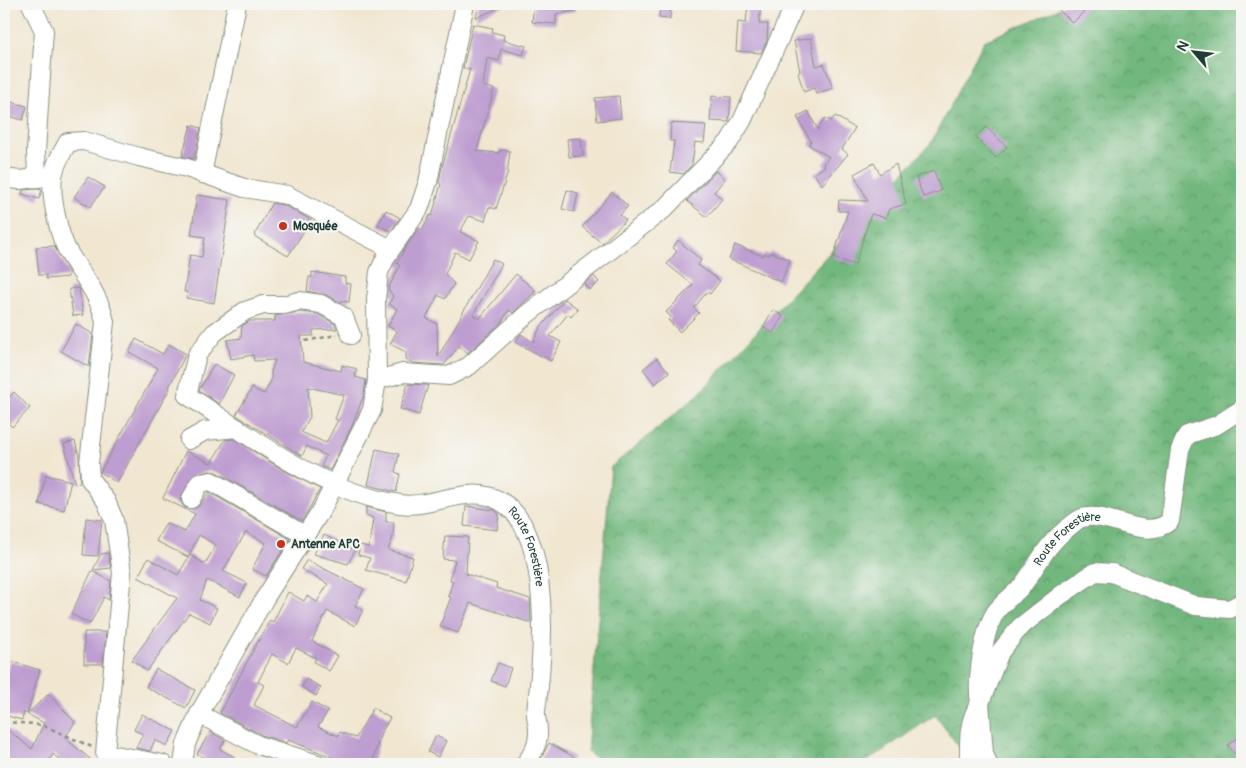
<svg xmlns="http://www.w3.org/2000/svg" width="1246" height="768" font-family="Pangolin,sans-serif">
<defs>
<pattern id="forest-crowns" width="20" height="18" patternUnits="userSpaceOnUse" patternTransform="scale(1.25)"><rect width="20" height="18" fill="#72b87e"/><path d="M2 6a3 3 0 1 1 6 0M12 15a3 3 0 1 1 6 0" fill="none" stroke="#5d9768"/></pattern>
</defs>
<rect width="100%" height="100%" fill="#f6f6f2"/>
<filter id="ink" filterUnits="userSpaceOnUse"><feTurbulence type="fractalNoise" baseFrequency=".02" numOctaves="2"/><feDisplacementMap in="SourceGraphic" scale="10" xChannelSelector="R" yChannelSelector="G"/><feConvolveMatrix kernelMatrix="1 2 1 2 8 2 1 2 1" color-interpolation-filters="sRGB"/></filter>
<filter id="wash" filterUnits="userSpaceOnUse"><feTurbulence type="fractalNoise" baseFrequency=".0096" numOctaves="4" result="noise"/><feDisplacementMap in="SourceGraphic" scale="20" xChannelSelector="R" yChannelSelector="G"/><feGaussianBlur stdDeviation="1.12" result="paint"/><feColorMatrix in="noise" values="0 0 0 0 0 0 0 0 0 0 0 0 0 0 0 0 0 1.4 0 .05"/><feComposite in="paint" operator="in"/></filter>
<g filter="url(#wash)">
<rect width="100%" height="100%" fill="#f1e7d1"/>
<!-- forest -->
<path fill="url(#forest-crowns)" stroke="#487a59" d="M1070 4H1242V764H972L935 715 863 764H607L587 752 611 467 699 394 931 143 984 41Z"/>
<g id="blocks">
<!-- building -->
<g fill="#be9dd0" fill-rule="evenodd">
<path d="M479 4H507L476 18Z"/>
<path d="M534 4 576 8V11L556 14V24L532 22Z"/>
<path d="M660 4H671L670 19 659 18Z"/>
<path d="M748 4H761L759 24H768L767 41 761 53 736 51 738 22 746 23Z"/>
<path d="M1065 4H1091L1073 23 1059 10Z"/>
<path d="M473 24 493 28 492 32 504 35 503 40 526 46 523 55 501 49 499 61 487 58 483 86 494 89 477 151 499 153 500 150 510 151 507 175 496 209 489 207 485 221 469 216 460 232 479 241 469 259 455 252 445 274 454 284 445 299 438 295 426 318 437 324 438 357 493 259 502 264 473 315 479 319 516 274 536 291 513 313 509 310 501 323 468 353 459 346 444 365 413 363 406 360V352L390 344 397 331 388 326 397 309 389 304 393 296 388 289 400 266 397 263 407 245 419 228 422 230 430 215 432 216 441 184 439 183 441 171 470 69 463 68Z"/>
<path d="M811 38 816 66 824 64 833 88 816 94 814 88 804 92 798 73 800 72 794 41Z"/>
<path d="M619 96 621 118 597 121 595 98Z"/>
<path d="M712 96 731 97 729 122 710 121Z"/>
<path d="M11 102 27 106 23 120 8 116Z"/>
<path d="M808 111 818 130 825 118 831 121 835 116 855 128 842 149 848 154 822 185 814 174 825 166 823 164 829 157 809 145 811 141 797 117Z"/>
<path d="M671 123 706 125 704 143 695 142 692 164 684 174 670 172 674 141H670Z"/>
<path d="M191 125 201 128 194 159 182 156Z"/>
<path d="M986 127 1007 147 996 158 975 137Z"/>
<path d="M581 138 583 156 569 157 567 139Z"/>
<path d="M874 163 880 174 896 164 906 204 889 209 886 218 871 214 855 265 833 258 848 211H838L839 200 868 201 854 174Z"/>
<path d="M716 171 725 179 714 192 722 199 707 217 687 201Z"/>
<path d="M934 171 941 191 923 197 916 177Z"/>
<path d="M88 177 105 187 90 207 74 197Z"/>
<path d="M38 189 42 190 39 199 22 194 23 190Z"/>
<path d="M567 190 578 193 574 212 562 209Z"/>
<path d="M612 192 628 206 620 215 626 220 602 243 582 227Z"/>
<path d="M197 195 230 200 214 303 186 298 187 292H184L190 255 202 257 205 237 191 235Z"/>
<path d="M272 203 284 205 311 220 288 256 254 236Z"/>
<path d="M386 210 400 218 391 231 378 225Z"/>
<path d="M678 240 701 260 698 265 720 281 710 294 707 292 694 308 699 313 680 332 668 320 671 317 666 312 693 285 667 264 677 251 673 248Z"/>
<path d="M735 245 763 256 764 253 769 255 771 252 790 260 781 282 729 259Z"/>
<path d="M54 246 68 271V277L46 279V275H39L36 247Z"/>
<path d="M312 272 345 277V283L351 284 349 302 341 301V303L326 295 307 291 309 277H312Z"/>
<path d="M594 276 599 282 589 290 584 284Z"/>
<path d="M79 288 83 315 73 316 69 289Z"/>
<path d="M565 299 578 309 571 317 568 314 550 336 561 342 551 361 515 342 521 334 533 342 540 328Z"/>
<path d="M773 310 783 316 773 333 763 327Z"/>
<path d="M300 312 318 314 335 324 337 329 313 330V336H301L303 362 341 371 342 365 357 369 355 377 366 380 364 395 351 428 330 470 321 466 326 456 307 446 302 456 236 415 252 388 264 394 271 381V372L275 360 254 361 253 355 231 359 227 340 241 338 242 326 250 321H275V316ZM308 387 344 395 335 419 338 420 326 443 301 432 310 417Z"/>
<path d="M76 324 93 334 89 367 61 351Z"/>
<path d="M136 339 163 354 169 344 186 354 169 387 170 388 117 483 100 472 158 368 129 352Z"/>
<path d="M657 358 669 372 655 384 643 369Z"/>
<path d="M214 364 234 375 219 404 199 390Z"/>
<path d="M408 384 428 385 419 415 400 409Z"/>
<path d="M14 392 30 408 12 427 4 419V403Z"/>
<path d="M234 439 283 470 320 489 302 521 216 472 209 471 194 475 180 499 185 508H197L209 492 290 539 266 576 252 569 266 543 246 532 223 571 247 583 240 597 207 580 200 600 217 608 210 623 189 613 147 671 132 660 177 598 138 577 148 558 178 575 190 555 205 564 216 545 199 535 188 557 156 541 166 523 185 532 195 514 163 498 186 451 211 463 225 440Z"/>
<path d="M75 441 79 456 80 483 75 484 64 444Z"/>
<path d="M376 449 399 454 395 472 400 474 396 492 368 485Z"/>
<path d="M46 475 71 481 64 510 39 504Z"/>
<path d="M466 506 494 510 499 514 497 530 464 526Z"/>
<path d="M366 507 386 512V522H394L393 537 388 550 413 557 406 581 366 570 370 558 358 555 360 545 369 547 373 518 366 515Z"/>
<path d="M86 518 102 520 98 556 83 555Z"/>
<path d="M324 535 355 550 348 564 314 554Z"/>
<path d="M445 536 468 537 466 574 497 584 496 588 530 599 531 623 470 603 458 633 440 626 451 597 448 596 453 581 450 580 455 560 443 559Z"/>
<path d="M108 553 111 568 93 570 101 554Z"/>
<path d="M307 560 364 589 355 606 363 610 355 626 327 611 312 641 338 656 329 671 314 662 316 658 296 648 288 663 272 654 258 682 264 685 254 705 297 727 312 702 328 711 318 727 338 736 340 732 356 738 373 708 390 718 381 733 372 764H350L288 740 286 743 262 735 220 713 256 645 270 620 273 622 288 592 304 601 307 596 317 602 328 584 301 569Z"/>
<path d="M92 571 111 581 109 600 104 597 90 624 71 614Z"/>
<path d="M84 632H106L103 664H84Z"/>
<path d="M10 661 40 670 27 714 24 712 22 720 4 715V682Z"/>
<path d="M498 663 511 668 505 686 491 681Z"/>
<path d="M156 669 195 690 186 708 146 687Z"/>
<path d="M306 679 321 687 316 696 302 687Z"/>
<path d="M49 694 75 722 65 738 96 764H64L53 754 48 764H4V727L32 749 44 723 27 714Z"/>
<path d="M142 714 175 731 167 746 155 740 150 751 136 748 143 734 134 730Z"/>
<path d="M210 732 225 740 220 749 235 757 231 764H201L205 758 197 754Z"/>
<path d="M1242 734V763L1228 745Z"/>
<path d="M436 736 446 741 438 757 428 752Z"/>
<path d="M549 743 574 757 569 764H538Z"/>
</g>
</g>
</g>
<g filter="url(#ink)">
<use href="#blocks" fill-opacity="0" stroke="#889282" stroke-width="1"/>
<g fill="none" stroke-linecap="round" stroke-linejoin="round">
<defs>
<g id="minor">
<path d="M31 4 44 31 36 151 37 178"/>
<path d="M202 174 237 4"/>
<path d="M4 178 19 180 47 177"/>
<path id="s1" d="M351 335 344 317 321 304 299 301 284 305H263L245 311 214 333 197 355 187 395C253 438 321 492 400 504 433 509 469 483 500 501 554 531 543 660 536 711 535 717 538 723 538 730 539 742 532 755 525 764"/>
<path d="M377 380 403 373 449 376 469 366 526 315 664 209 729 142 742 121 795 4"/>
<path d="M189 440 205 431 237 428"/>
<path d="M191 499 200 483 211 481 304 535"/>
<path d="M199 714 258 745 318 764"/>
<path d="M163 764 105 753 122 573 114 520 106 501 90 479 89 463 105 322C100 296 84 278 70 255 59 238 50 197 53 177 54 165 62 153 68 142L84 141 139 157 187 168 244 188 287 195 391 249"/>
<path d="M183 764 186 744 199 714 265 598 322 509 372 410 377 380 376 299 379 272 387 255 419 209 428 182 465 4"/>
<path id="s2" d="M969 764C969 741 967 723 980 703 976 681 983 633 995 613 1001 603 1014 595 1022 586 1039 564 1045 545 1069 527 1073 524 1078 519 1082 518 1109 510 1144 543 1170 521L1180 450 1187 435 1217 425 1242 409"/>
<path d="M988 764 984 753 980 703 1000 652 1020 627 1061 595 1095 572 1112 573 1196 606 1230 609 1242 602"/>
</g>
</defs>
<!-- minor casing -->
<use href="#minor" stroke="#889282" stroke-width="20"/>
<!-- path -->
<g stroke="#889282" stroke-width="2.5" stroke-dasharray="4 4" stroke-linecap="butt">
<path d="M305 341 337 335"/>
<path d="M4 722 34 724 47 727 92 747"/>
</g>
<!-- minor -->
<use href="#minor" stroke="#fff" stroke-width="18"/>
</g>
</g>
<!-- markers -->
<g fill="#c8321e" stroke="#f6f6f2" stroke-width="2">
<circle cx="283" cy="226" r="5"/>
<circle cx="281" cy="544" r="5"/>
</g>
<g text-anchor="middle" stroke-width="4.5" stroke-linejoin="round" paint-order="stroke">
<!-- poi labels -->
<g font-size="12" font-weight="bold" fill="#1f3d34" stroke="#f6f6f2" text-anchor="start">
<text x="293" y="230">Mosquée</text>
<text x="291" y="548">Antenne APC</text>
</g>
<!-- street labels -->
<g font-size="12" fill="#1f3d34" stroke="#f6f6f2">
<text dy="4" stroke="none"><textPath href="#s2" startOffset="262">Route Forestière</textPath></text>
<text dy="4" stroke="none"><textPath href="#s1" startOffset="629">Route Forestière</textPath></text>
</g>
</g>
<!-- margin -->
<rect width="1246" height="768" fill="none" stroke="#f6f6f2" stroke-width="20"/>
<!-- north arrow -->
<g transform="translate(1194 52) rotate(298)" stroke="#f6f6f2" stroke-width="4" paint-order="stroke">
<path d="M0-4L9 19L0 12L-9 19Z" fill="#1f3d34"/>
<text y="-8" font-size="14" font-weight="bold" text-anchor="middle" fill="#1f3d34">N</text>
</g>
</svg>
